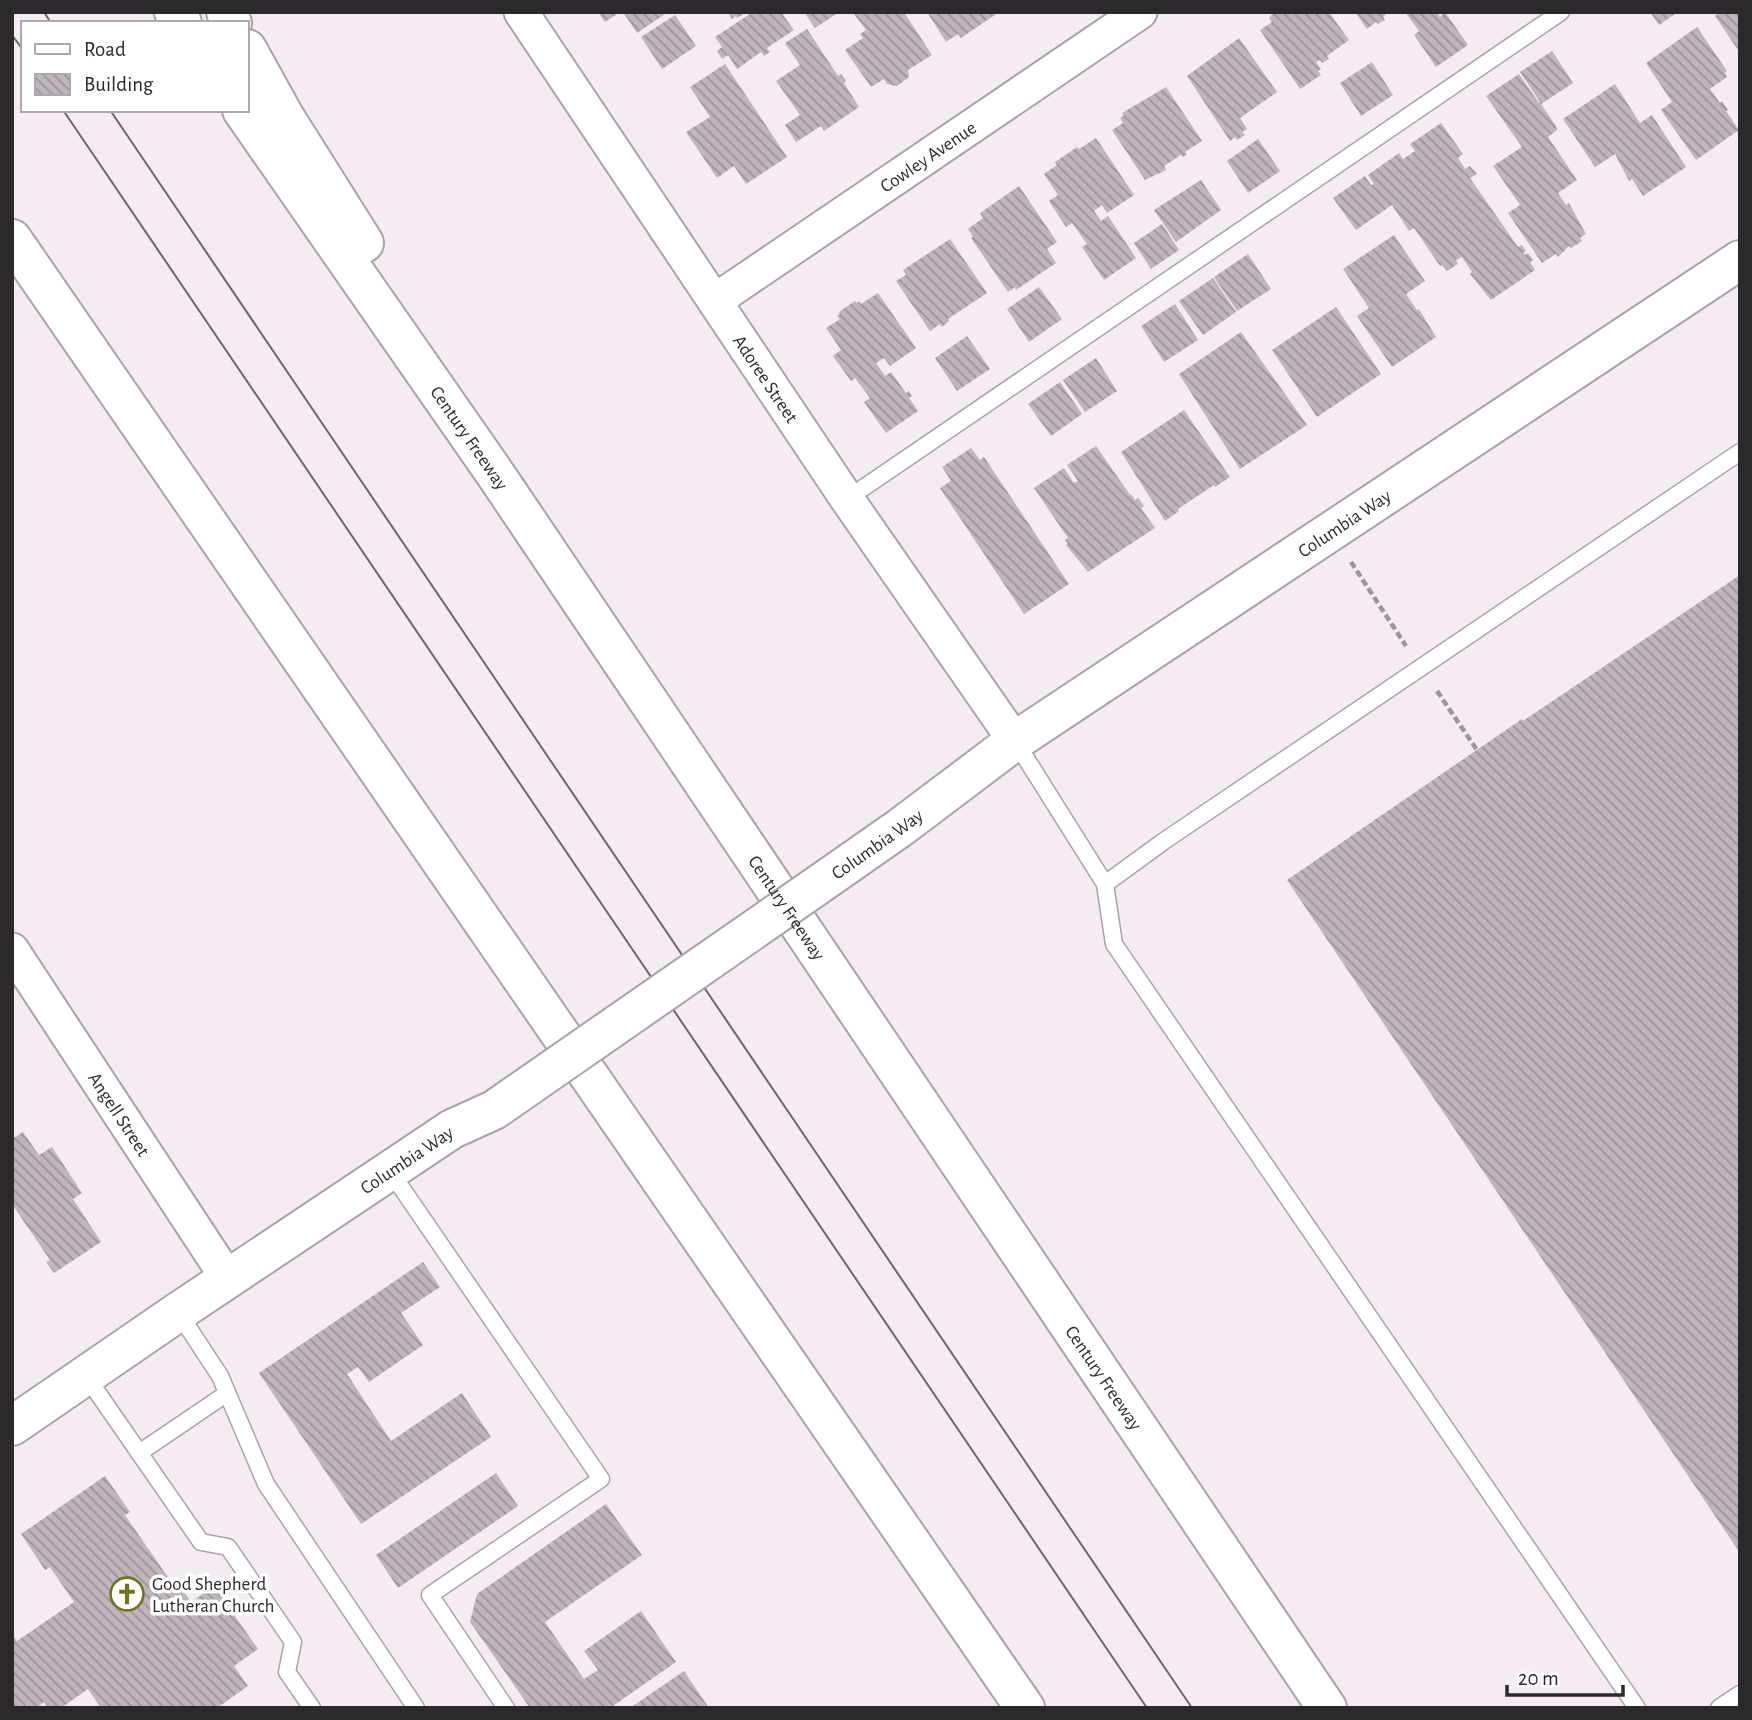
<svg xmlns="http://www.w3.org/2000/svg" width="1752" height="1720" font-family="'Alegreya Sans',sans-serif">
<defs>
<pattern id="building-back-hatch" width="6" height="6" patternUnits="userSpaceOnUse" patternTransform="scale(1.75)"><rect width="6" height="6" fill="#bfb5bc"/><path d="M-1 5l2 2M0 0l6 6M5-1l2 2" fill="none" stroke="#9b9399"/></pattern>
</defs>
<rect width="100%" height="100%" fill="#f5ebf3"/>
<!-- building -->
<g fill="url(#building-back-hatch)">
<path d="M598 12H620L605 22Z"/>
<path d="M623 12H668L637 33Z"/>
<path d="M728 12H747L737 18 736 16 732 19Z"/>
<path d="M753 12H781L794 30 767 48 770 52 764 56 761 52 737 69 728 55 722 59 717 51 722 47 715 37Z"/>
<path d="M804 12H839L815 28Z"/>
<path d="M857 12H904L932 55 908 70 909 77 897 86 887 84 884 79 871 87 845 50 863 38 860 34 866 30 854 14Z"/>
<path d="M927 12H999L961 38 958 34 946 42Z"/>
<path d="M1274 12H1329L1349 40 1327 56 1329 59 1322 63 1320 60 1316 62 1321 69 1318 71 1321 75 1300 89 1260 30 1272 22 1269 18Z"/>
<path d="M1355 12H1389L1383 17 1385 20 1378 24 1376 22 1367 29Z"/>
<path d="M1405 12H1437L1440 17 1445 12 1468 45 1436 67 1414 35 1419 31Z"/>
<path d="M1650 12H1678L1659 25Z"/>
<path d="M1720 12H1740V53L1715 16Z"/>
<path d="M675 15 696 46 662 69 641 37Z"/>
<path d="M1697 27 1727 71 1725 73 1727 77 1710 89 1720 103 1722 101 1728 110 1726 111 1739 130 1696 160 1661 110 1672 102 1646 63Z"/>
<path d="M807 29 838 76 841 74 846 81 844 83 859 107 824 131 821 126 796 142 785 125 800 115 776 81 800 65 785 43Z"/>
<path d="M1239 38 1277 92 1240 118 1247 129 1242 132 1245 135 1237 140 1235 137 1230 141 1187 76Z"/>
<path d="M1552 51 1573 83 1541 104 1556 126 1557 130 1548 137 1577 180 1558 193 1566 205 1569 203 1586 234 1580 238 1582 241 1571 248 1569 246 1558 257 1556 254 1542 263 1508 213 1520 205 1493 166 1522 147 1486 96 1519 74 1539 103 1540 102 1520 72Z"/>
<path d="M1372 62 1393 95 1361 116 1340 83Z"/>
<path d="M725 64 787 157 746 184 734 166 717 178 686 132 710 117 690 87Z"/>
<path d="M1615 84 1640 123 1652 115 1686 167 1643 196 1632 179 1629 181 1615 154 1595 167 1563 119Z"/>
<path d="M1166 87 1202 141 1185 152 1187 154 1183 157 1181 155 1164 166 1166 170 1145 180 1112 130 1123 123 1120 118 1124 115 1122 113Z"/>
<path d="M1441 123 1463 154 1458 158 1465 169 1470 166 1477 174 1470 178 1518 247 1522 245 1526 251 1523 253 1525 255 1528 253 1533 260 1530 262 1535 270 1491 300 1470 274 1472 272 1462 257 1456 260 1458 264 1447 271 1442 265 1440 266 1414 228 1409 231 1392 205 1356 230 1333 198 1365 176 1371 185 1374 184 1368 175 1399 153 1403 159 1415 151 1410 144Z"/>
<path d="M1096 138 1134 195 1107 213 1102 205 1094 211 1101 221 1108 216 1136 258 1104 280 1082 247 1087 244 1072 223 1066 227 1049 201 1058 195 1044 174 1057 165 1055 162 1077 147 1079 149Z"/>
<path d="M1258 139 1280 171 1248 193 1227 161Z"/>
<path d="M1201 180 1221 210 1176 242 1154 210Z"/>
<path d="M1019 186 1057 242 1047 249 1056 263 1016 290 1015 287 1008 292 971 238 973 237 968 229 983 218 980 213Z"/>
<path d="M1162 224 1179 250 1151 269 1134 243Z"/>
<path d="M1394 235 1425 281 1406 294 1417 310 1419 309 1436 337 1392 367 1357 316 1369 308 1343 269Z"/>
<path d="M950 239 987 293 948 319 949 321 942 327 940 324 930 331 896 281 906 275 903 270Z"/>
<path d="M1248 254 1271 289 1237 311 1214 277Z"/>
<path d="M1213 278 1236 312 1203 335 1179 301Z"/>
<path d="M1039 287 1062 319 1029 342 1007 309Z"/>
<path d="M878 293 916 348 890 366 884 358 876 363 885 376 891 372 906 393 909 391 912 396 909 398 918 411 886 433 864 402 870 398 855 378 851 381 833 356 841 350 826 328 840 319 837 316 840 314 839 312 855 301 857 303 859 301 861 304Z"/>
<path d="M1175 304 1198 340 1164 362 1141 326Z"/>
<path d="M1336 307 1381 374 1317 417 1272 350Z"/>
<path d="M1241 332 1307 425 1240 469 1179 374Z"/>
<path d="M967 336 990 369 957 391 935 358Z"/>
<path d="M1096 358 1117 391 1085 412 1063 380Z"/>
<path d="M1060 382 1082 414 1051 436 1028 404Z"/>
<path d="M1184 410 1230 477 1215 487 1214 485 1178 509 1179 511 1165 521 1121 452Z"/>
<path d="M1096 446 1130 495 1131 494 1135 500 1138 498 1144 506 1141 508 1155 528 1088 572 1066 545 1068 544 1065 540 1068 538 1034 488 1064 468 1074 483 1078 481 1067 465Z"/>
<path d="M971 448 980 460 984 457 1069 584 1024 614 940 488 951 481 942 467Z"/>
<path d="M1740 575V1553L1287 880 1522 719 1523 721Z"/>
<path d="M23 1132 39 1155 52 1147 82 1193 73 1199 101 1242 54 1273 46 1262 50 1260 12 1204V1139Z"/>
<path d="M423 1262 440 1287 401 1313 423 1345 369 1382 358 1367 347 1374 391 1441 462 1393 491 1437 361 1524 259 1373Z"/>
<path d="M496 1473 518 1506 398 1588 376 1555Z"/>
<path d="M105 1476 130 1512 125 1515 174 1586 178 1583 191 1602 214 1586 258 1649 234 1666 248 1686 217 1708H101L88 1689 61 1708H48L44 1702 36 1708H29L27 1705 24 1708H12V1634L17 1641 74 1602 50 1567 45 1570 21 1534Z"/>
<path d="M606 1504 642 1555 545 1622 584 1679 598 1670 584 1651 641 1611 676 1662 610 1708H530L470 1622 477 1594Z"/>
<path d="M684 1671 709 1708H630Z"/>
</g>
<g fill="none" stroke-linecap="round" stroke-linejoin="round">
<defs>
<g id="lane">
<path d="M847 499 1561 12"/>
<path d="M1015 741 1105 884 1114 944 1637 1708"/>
<path d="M1105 884 1164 841 1740 452"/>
<path d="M390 1171 601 1479 430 1595 506 1708"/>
<path d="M178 1312 220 1376 266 1484 416 1708"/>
<path d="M86 1376 201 1542 228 1547 293 1642 287 1672 312 1708"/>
<path d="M139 1453 226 1394"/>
<path d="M1719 1708 1740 1694"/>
</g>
<g id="street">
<path id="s1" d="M521 12 847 499 1015 741"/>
<path id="s2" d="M716 300 1140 12"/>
<path id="s3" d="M12 950 228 1279"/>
</g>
<g id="secondary">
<path id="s4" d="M831 876 901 827 1015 741 1740 260"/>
<path id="s5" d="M12 1426 178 1312 452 1129"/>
</g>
<g id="highway">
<path d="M174 12 182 23"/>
<path d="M226 12 232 23"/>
<path d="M247 49 284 116 364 243"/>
<path id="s6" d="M242 110 496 475 1327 1708"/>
<path d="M12 239 1025 1708"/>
</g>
</defs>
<!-- lane casing -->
<use href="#lane" stroke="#aba1a9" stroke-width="19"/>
<!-- street casing -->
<use href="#street" stroke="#aba1a9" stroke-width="37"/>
<!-- secondary casing -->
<use href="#secondary" stroke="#aba1a9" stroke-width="42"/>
<!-- highway casing -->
<use href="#highway" stroke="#aba1a9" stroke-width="42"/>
<!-- path -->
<g stroke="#9c969b" stroke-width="4.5" stroke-dasharray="7 3.5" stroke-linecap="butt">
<path d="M1351 562 1406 646"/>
<path d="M1437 691 1477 750"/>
</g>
<!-- lane -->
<use href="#lane" stroke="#fff" stroke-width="16"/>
<!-- street -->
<use href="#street" stroke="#fff" stroke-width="33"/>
<!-- secondary -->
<use href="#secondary" stroke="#fff" stroke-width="38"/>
<!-- highway -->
<use href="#highway" stroke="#fff" stroke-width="38"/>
<!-- tram -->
<g stroke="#6c676b" stroke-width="2">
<path d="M44 12 51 23"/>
<path d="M12 35 23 50"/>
<path d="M63 110 1147 1708"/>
<path d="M110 110 1192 1708"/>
</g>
<defs>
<path id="secondary-bridge" d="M452 1129 494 1110 831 876"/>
</defs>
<!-- secondary-bridge casing -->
<use href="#secondary-bridge" stroke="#aba1a9" stroke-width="42" stroke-linecap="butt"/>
<!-- secondary-bridge -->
<use href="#secondary-bridge" stroke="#fff" stroke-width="38"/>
</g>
<!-- icons -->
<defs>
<symbol id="church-ring" viewBox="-11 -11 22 22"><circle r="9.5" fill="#fff" stroke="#70731a" stroke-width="1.5"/><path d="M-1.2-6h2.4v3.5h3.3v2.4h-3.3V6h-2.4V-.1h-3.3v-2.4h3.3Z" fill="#70731a"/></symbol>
</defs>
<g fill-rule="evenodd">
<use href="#church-ring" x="108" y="1575" width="38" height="38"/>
</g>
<g text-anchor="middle" stroke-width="7" stroke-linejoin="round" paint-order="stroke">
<!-- street labels -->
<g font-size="19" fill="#2c292c" stroke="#fff">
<text dy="7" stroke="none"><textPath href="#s2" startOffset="256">Cowley Avenue</textPath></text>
<text dy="7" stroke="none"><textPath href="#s1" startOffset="441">Adoree Street</textPath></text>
<text dy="7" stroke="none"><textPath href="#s6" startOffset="399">Century Freeway</textPath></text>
<text dy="7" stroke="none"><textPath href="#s4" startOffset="623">Columbia Way</textPath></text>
<text dy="7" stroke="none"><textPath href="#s4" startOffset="56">Columbia Way</textPath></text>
<text dy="7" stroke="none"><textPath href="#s6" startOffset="966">Century Freeway</textPath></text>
<text dy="7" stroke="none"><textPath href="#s3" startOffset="196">Angell Street</textPath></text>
<text dy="7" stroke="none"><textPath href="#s5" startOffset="476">Columbia Way</textPath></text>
<text dy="7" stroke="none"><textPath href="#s6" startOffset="1533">Century Freeway</textPath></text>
</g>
<!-- poi labels -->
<g font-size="19" fill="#2c292c" stroke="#fff" text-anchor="start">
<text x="152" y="1590">Good Shepherd<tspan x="152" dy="22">Lutheran Church</tspan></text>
</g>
</g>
<!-- border -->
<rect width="1752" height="1720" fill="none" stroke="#2c292c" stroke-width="28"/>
<!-- legend -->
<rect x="21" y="21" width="228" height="91" fill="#ffffff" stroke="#aba9ab" stroke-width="2"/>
<rect x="35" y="44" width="35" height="10" fill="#ffffff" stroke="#aba9ab" stroke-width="2"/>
<text x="84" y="56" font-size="21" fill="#2c292c">Road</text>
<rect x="35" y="74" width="35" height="21" fill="url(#building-back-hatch)" stroke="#aba9ab" stroke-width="2"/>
<text x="84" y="91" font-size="21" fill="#2c292c">Building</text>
<!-- scale -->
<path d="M1507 1685v10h116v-10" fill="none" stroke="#2c292c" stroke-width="3.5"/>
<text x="1518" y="1685" font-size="21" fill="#2c292c" stroke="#ffffff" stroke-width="5" paint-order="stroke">20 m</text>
</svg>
